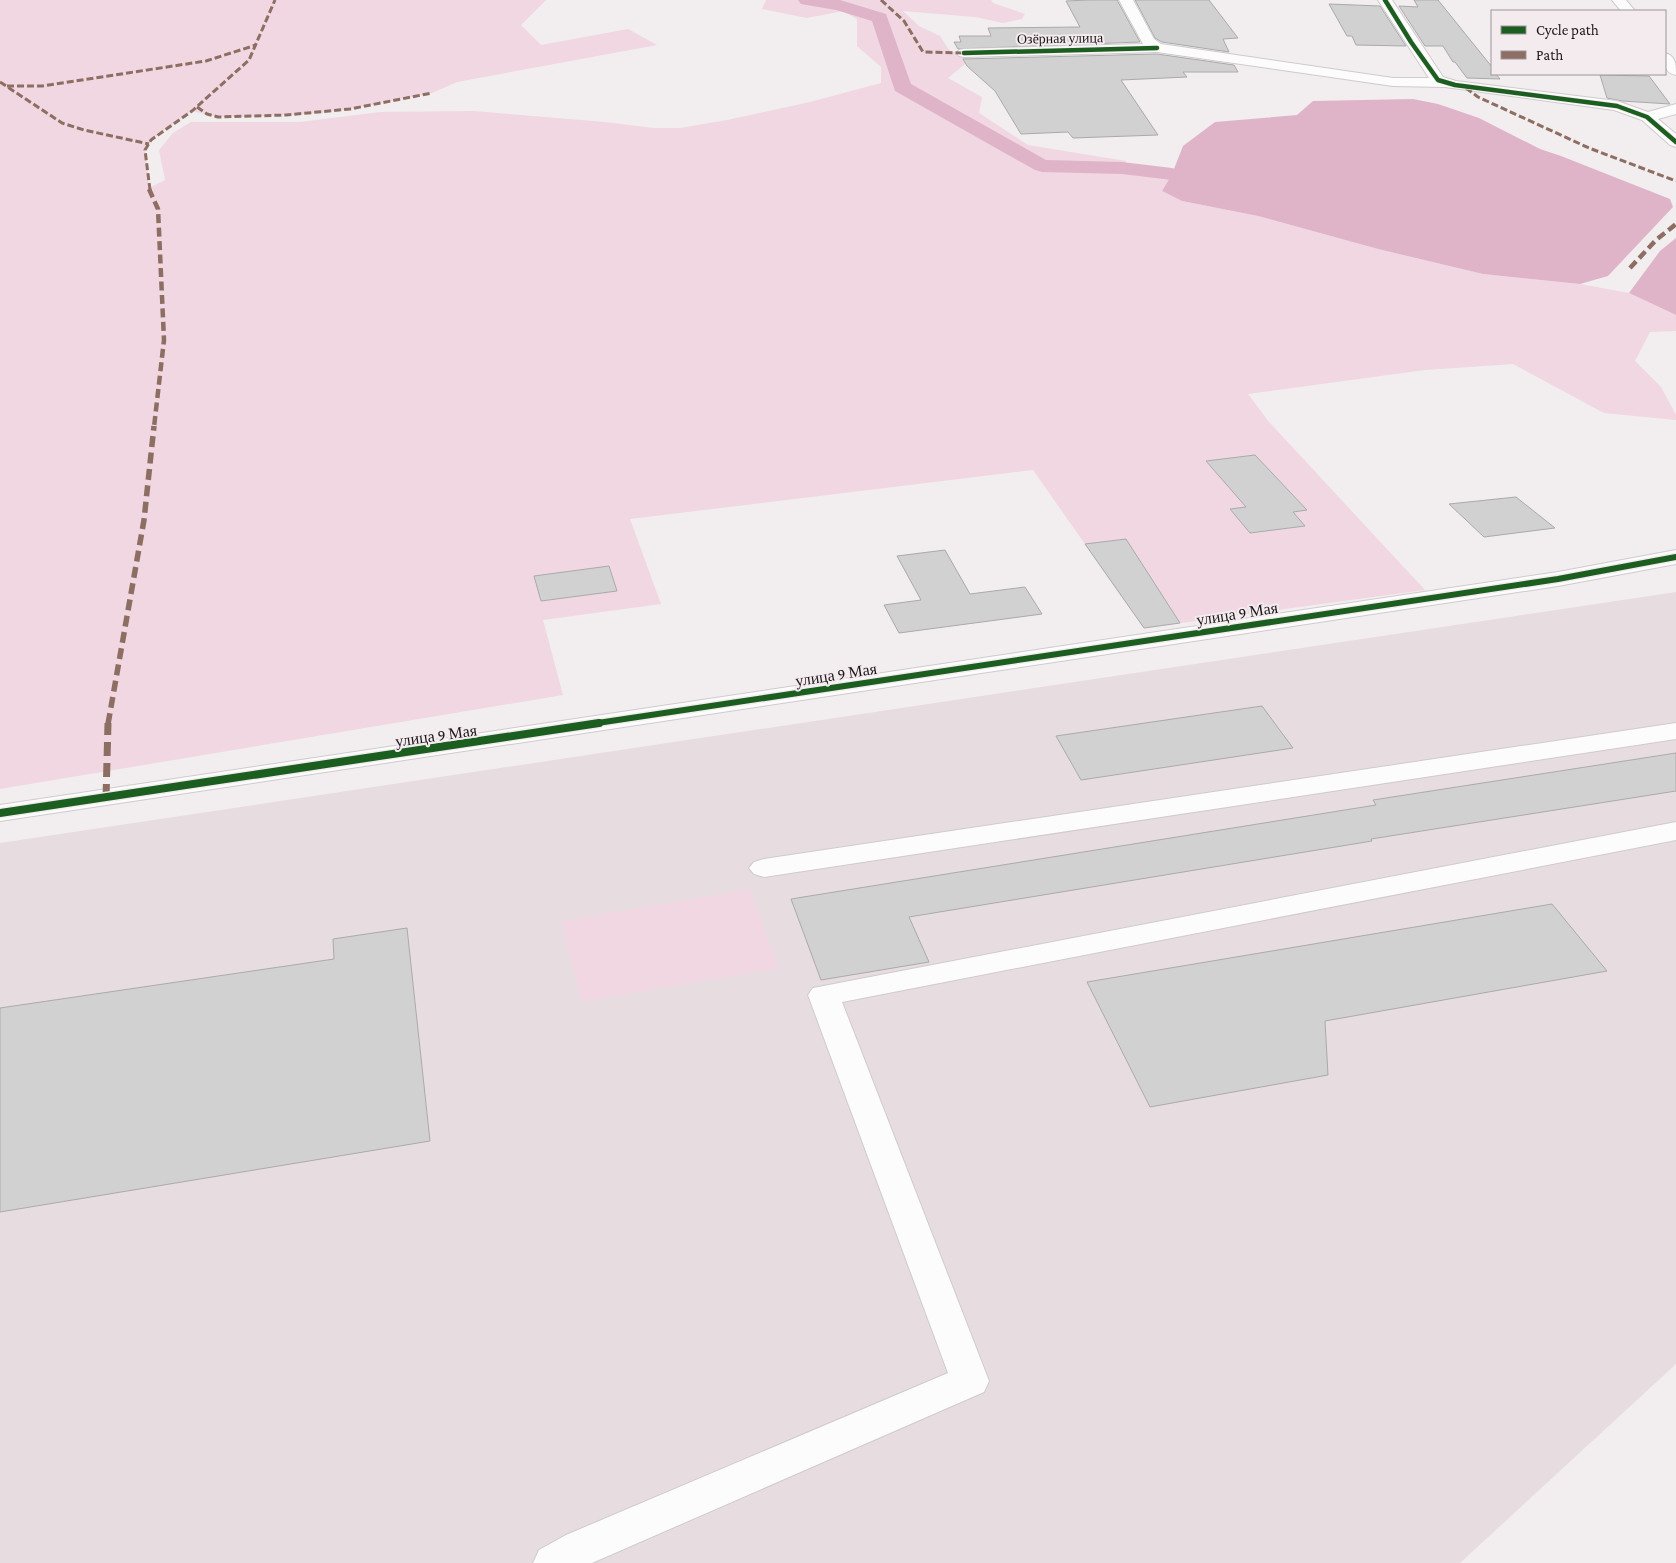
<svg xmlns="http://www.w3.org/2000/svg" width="1676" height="1563" font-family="'Crimson Pro',serif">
<rect width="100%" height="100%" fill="#f2edef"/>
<!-- built -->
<path fill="#e7dce0" d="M1676 592V1364L1460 1563H0V843Z"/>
<!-- green -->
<g fill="#f0d7e2">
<path d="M0 0H546L521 25 541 45 628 29 657 45 457 82 432 93 350 109 319 113 248 117H218L192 111 151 140 145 150 149 188 165 180 159 150 173 133 191 122H300L380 112 473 111 605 122 653 128H680L727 120 810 102 881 83V67L857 46V19L843 11 807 18 762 9 766 0H991L993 3 1025 14 1022 19 1003 23 975 17 903 11 919 26 940 36 950 51 969 56 964 65 948 78 982 97 979 113 1028 145 1126 161 1123 168 1172 174 1162 191 1182 201 1258 216 1378 249 1483 274 1580 284 1629 293 1676 315V331L1650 332 1635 361 1661 387 1676 415V420L1604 413 1513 364 1425 370 1248 394 1269 422 1425 590 1144 628 1033 470 630 519 661 604 543 620 563 695 0 789Z"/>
<path d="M750 889 779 968 581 1002 561 921Z"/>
</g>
<!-- water -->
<g fill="#e0b4c8">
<path d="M1413 99 1438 104 1479 118 1540 149 1561 156 1670 199 1673 207 1608 276 1580 284 1483 274 1378 249 1258 216 1182 201 1162 191 1172 174 1183 146 1215 122 1297 115 1313 101Z"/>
<path d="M1676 238V315L1629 293 1660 251Z"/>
</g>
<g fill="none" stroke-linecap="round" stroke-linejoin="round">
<!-- canal -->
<path fill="#e0b4c8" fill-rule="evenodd" d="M798 0H840L886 14 911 84 1046 160 1122 162 1172 168 1179 170 1183 174 1179 178 1172 180 1122 174 1042 172 1035 170 895 91 872 21 836 10 801 4Z"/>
</g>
<!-- building -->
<g fill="#d2d1d2" stroke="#aaaaab">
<path d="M1089 0H1117L1140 42 958 49 954 42H961L959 36H991L988 28 1080 27 1066 1Z"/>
<path d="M1135 0H1209L1238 38 1223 39 1229 52 1162 42 1155 38Z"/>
<path d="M1414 0H1438L1492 67V74H1496L1500 79 1467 78 1455 62H1453L1443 46H1425L1399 6 1418 7Z"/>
<path d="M1329 4 1380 6 1406 46 1356 45 1352 36H1347Z"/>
<path d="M1157 54 1234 65 1238 72H1183L1187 77 1121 80 1158 135 1073 138 1068 132 1021 134 995 91 967 66 963 59Z"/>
<path d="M1600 75 1649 76 1670 104 1622 101 1607 98Z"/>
<path d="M1255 455 1307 510 1293 512 1305 526 1250 533 1230 509 1246 507 1206 461Z"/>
<path d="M1516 497 1555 528 1484 537 1449 504Z"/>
<path d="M1126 539 1180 623 1144 628 1085 544Z"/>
<path d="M945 550 970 594 1025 587 1042 614 899 633 884 605 921 600 897 556Z"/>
<path d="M609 566 617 591 541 601 534 576Z"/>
<path d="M1262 706 1293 748 1081 780 1056 736Z"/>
<path d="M1676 753V791L1371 839 1372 841 909 917 929 962 821 980 791 899 1376 805 1373 800Z"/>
<path d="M1552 904 1607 971 1325 1021 1328 1075 1150 1107 1087 982Z"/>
<path d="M407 928 430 1141 0 1212V1008L334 959 333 939Z"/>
</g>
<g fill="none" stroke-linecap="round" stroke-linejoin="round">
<defs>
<g id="minor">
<path d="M1119 0H1133L1154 39 1161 44 1393 78H1429L1378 0H1392L1443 77 1456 81 1617 101 1648 112 1676 104V114L1658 119 1676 134V147L1670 145 1642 120 1614 110 1445 87 1393 86 1157 52 964 57 959 56 957 53 959 50 964 49 1143 44Z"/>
<path d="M1612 0H1626L1635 11H1621Z"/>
<path d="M1665 53C1676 56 1676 65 1676 75 1664 73 1664 63 1665 53Z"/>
<path d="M1676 550V564L1558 586 0 821V805L1558 572Z"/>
<path d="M1676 723V739L764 877 754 874 749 868 754 862 764 859Z"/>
<path d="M1676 822V840L842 1002 989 1381 984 1392 592 1563H533L539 1550 566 1535 948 1373 808 995 813 988Z"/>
</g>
</defs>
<!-- minor casing -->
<use href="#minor" stroke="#cfcbcd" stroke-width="2"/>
<!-- minor -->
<use href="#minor" fill="#fdfcfd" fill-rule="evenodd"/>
<!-- quiet-far3 -->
<g stroke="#8d6e63" stroke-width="3" stroke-dasharray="7 3" stroke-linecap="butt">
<path d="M881 0 904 21 923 52 964 53"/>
<path d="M0 82 62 123 84 130 149 144"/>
<path d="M7 86H42L206 61 256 45"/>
<path d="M1466 88 1478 97 1589 148 1676 181"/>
<path d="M197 107 207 114 218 117 286 115 350 109 432 93"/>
<path d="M150 190 145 150 151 140 192 111 249 60 275 0"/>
</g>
<!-- quiet-far2 -->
<g stroke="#8d6e63" stroke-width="4.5" stroke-dasharray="9 4.5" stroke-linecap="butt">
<path d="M149 189 158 209 164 340 154 427"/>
<path d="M1630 268 1656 240 1676 224"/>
</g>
<!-- quiet-far1 -->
<path stroke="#8d6e63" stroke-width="5.5" stroke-dasharray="11 5.5" stroke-linecap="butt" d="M108 724 144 520 154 426"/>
<!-- quiet -->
<path stroke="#8d6e63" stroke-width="7" stroke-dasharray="14 7" stroke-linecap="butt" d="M106 798 108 723"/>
<defs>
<g id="cycleway-far2">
<path d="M1385 0 1411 42 1438 80 1455 85 1617 106 1647 117 1676 142"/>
<path d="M964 53 1157 48"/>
</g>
<path id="cycleway-far1" d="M591 724 1558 579 1676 557"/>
<path id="cycleway" d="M0 813 599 723"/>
</defs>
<!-- cycleway-far2 casing -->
<use href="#cycleway-far2" stroke="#f4ebef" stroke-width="6"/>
<!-- cycleway-far1 casing -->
<use href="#cycleway-far1" stroke="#f4ebef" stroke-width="9"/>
<!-- cycleway casing -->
<use href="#cycleway" stroke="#f4ebef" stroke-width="11"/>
<!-- cycleway-far2 -->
<use href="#cycleway-far2" stroke="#1b5e20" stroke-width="4.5"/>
<!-- cycleway-far1 -->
<use href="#cycleway-far1" stroke="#1b5e20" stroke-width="6"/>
<!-- cycleway -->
<use href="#cycleway" stroke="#1b5e20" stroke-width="8"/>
</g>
<g text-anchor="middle" stroke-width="4" stroke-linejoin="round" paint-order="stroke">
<!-- far-street labels -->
<g font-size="14" fill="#1b1719" stroke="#f4ebef">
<text transform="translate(1060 38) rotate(-1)" y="5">Озёрная улица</text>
</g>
<!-- street labels -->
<g font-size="16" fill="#1b1719" stroke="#f4ebef">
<text transform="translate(1237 613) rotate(-9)" y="6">улица 9 Мая</text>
<text transform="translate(836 674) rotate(-9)" y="6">улица 9 Мая</text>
<text transform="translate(436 735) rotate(-8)" y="6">улица 9 Мая</text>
</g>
</g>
<!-- legend -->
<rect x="1491" y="10" width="175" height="65" fill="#f4ebef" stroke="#9d9699"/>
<rect x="1501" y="26" width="25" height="8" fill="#1b5e20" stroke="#9d9699"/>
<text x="1536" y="35" font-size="15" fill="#1b1719">Cycle path</text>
<rect x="1501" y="51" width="25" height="8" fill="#8d6e63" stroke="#9d9699"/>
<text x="1536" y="60" font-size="15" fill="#1b1719">Path</text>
</svg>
